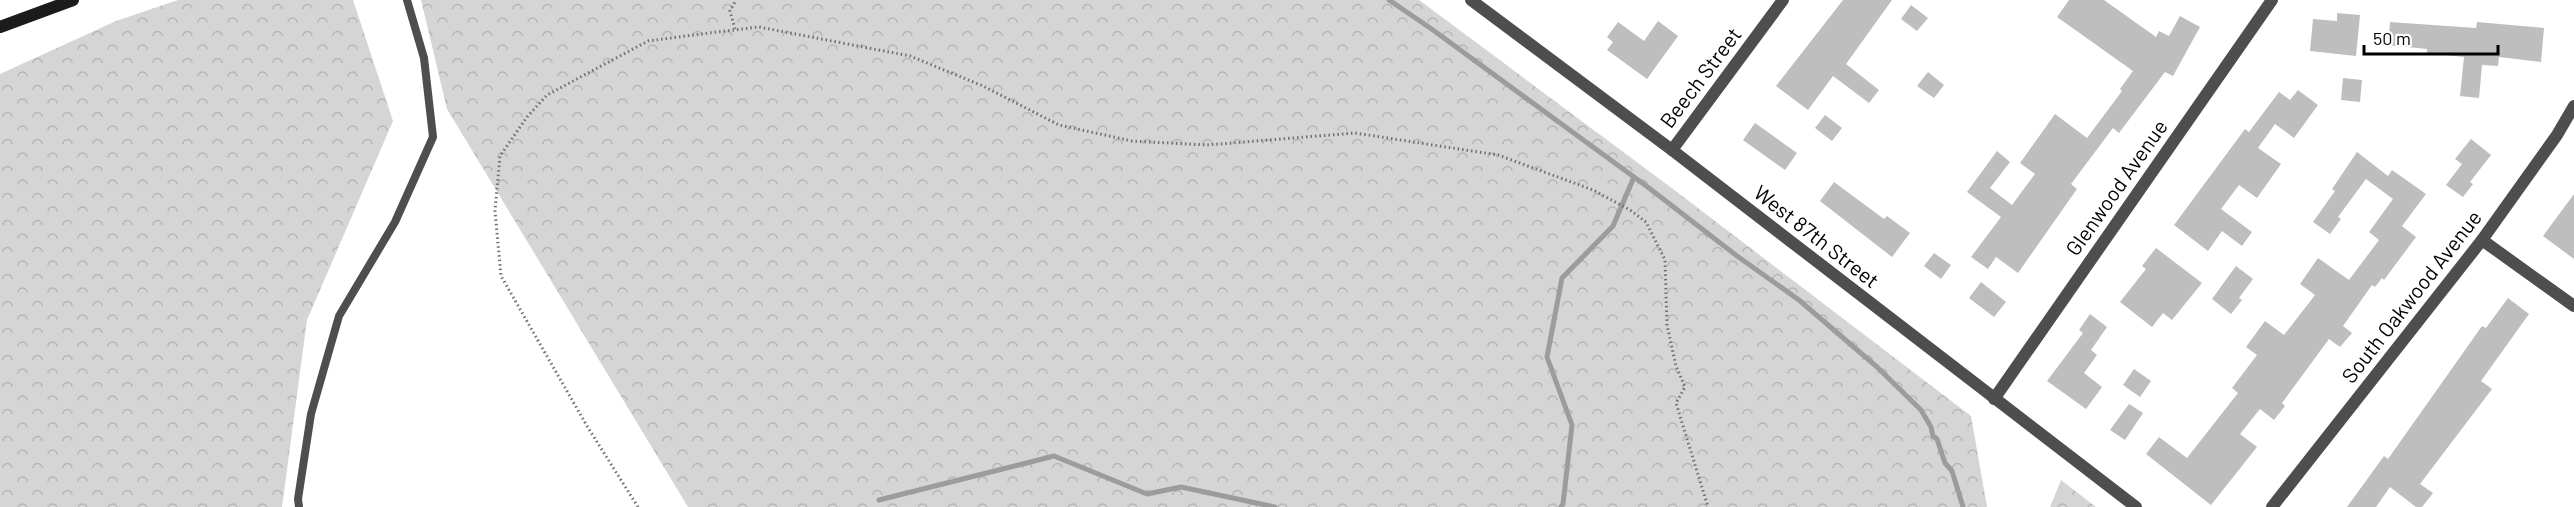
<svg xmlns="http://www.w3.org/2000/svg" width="2574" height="507" font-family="Barlow,sans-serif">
<defs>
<pattern id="forest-crowns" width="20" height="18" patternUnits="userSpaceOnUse" patternTransform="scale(1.5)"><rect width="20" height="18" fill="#d5d5d5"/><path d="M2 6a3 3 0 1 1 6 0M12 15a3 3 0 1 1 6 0" fill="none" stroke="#b5b5b5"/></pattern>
</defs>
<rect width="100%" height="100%" fill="#fff"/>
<!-- forest -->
<g fill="url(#forest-crowns)">
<path d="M178 0H353L393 121 307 320 282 507H0V74L116 21Z"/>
<path d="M421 0H1419L1673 189 1971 416 1987 507H688L447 109Z"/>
<path d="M2061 480 2096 507H2050Z"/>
</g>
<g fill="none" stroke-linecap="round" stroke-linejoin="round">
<!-- stream -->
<g stroke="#9c9c9c" stroke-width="5">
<path d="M1389 0 1433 30 1649 188 1737 256 1799 300 1877 367 1921 410 1931 427 1933 436 1937 439 1945 463 1952 471 1963 507"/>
<path d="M879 500 1054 456 1147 494 1181 487 1275 507"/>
<path d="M1561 507 1563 504 1572 425 1547 357 1562 278 1613 226 1634 177"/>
</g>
</g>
<!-- building -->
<g fill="#bebebe">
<path d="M1843 0H1892L1846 64 1879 90 1869 103 1833 76 1808 110 1776 86Z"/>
<path d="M2069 0H2104L2156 37 2159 31 2169 36 2180 16 2200 27 2173 76 2165 72 2119 133 2113 128 2071 184 2077 189 2018 273 1996 257 1988 269 1971 257 2001 217 1967 192 1997 151 2010 162 1990 188 2012 205 2035 174 2020 163 2055 114 2087 138 2122 91 2120 89 2133 71 2057 17Z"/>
<path d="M1911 5 1928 18 1917 31 1901 19Z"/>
<path d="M2337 13 2360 15 2356 56 2310 51 2313 19 2337 21Z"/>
<path d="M1658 21 1678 36 1647 79 1607 50 1613 42 1607 37 1618 22 1644 41Z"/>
<path d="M2390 22 2476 28 2477 22 2544 28 2541 62 2499 57 2498 66 2482 65 2479 98 2460 96 2464 57 2427 53V49L2388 45Z"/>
<path d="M1928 72 1944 85 1934 98 1917 86Z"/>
<path d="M2343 78 2362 80 2360 102 2341 100Z"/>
<path d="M2298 90 2318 105 2294 138 2275 124 2258 148 2281 164 2257 198 2239 185 2221 209 2252 232 2242 246 2222 231 2208 251 2174 225 2245 129 2249 132 2279 92 2290 100Z"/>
<path d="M1825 115 1842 128 1832 141 1815 128Z"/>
<path d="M1755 123 1797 153 1785 170 1743 140Z"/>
<path d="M2471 139 2491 155 2470 182 2473 184 2463 197 2446 185 2462 164 2455 159Z"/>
<path d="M2357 152 2388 176 2392 170 2426 194 2402 226 2416 237 2384 280 2382 278 2375 287 2372 285 2343 326 2352 333 2340 347 2329 339 2282 403 2285 406 2274 420 2260 409 2240 434 2257 447 2211 505 2146 454 2159 437 2187 458 2238 393 2232 388 2257 355 2246 347 2265 321 2284 335 2315 295 2300 284 2318 258 2349 280 2379 240 2369 232 2393 199 2366 179 2338 217 2341 219 2330 234 2313 222 2335 191 2332 189Z"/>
<path d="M1834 182 1884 219 1887 216 1910 233 1892 257 1820 201Z"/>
<path d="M2574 194V259L2543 236Z"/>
<path d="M2156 248 2202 283 2172 320 2163 313 2152 327 2120 302 2146 269 2142 266Z"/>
<path d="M1934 253 1951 265 1941 279 1924 266Z"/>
<path d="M2236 266 2253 279 2239 298 2242 300 2231 314 2212 299Z"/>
<path d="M1981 282 2006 302 1994 317 1969 298Z"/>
<path d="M2508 298 2529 314 2481 381 2492 389 2420 484 2433 493 2422 507H2416L2390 487 2376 507H2347L2384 456 2388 459 2482 326 2486 328Z"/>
<path d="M2090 314 2107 327 2091 350 2097 355 2084 373 2102 387 2086 409 2047 381 2083 333 2079 330Z"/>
<path d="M2134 369 2151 381 2140 397 2123 385Z"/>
<path d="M2129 404 2143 413 2125 440 2110 430Z"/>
</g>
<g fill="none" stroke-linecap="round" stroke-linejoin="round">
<!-- path -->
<g stroke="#707070" stroke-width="3" stroke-dasharray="1.5 3" stroke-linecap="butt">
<path d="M735 29 730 11 736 0"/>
<path d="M638 507 587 426 501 276 495 211 500 156 527 117 547 95 648 41 709 33 759 27 910 56 983 86 1059 125 1132 141 1207 145 1355 133 1498 155 1593 190 1630 210 1646 222 1665 260 1667 325 1676 366 1685 387 1676 403 1708 507"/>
</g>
<!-- lane -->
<path stroke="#4e4e4e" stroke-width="8" d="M299 507 298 499 311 414 339 316 395 222 433 137 424 58 407 0"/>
<!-- street -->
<g stroke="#4e4e4e" stroke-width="12">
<path d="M1471 0 1672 150 2136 507"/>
<path d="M1672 150 1783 0"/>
<path d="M2482 240 2574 306"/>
<path d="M1994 399 2272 0"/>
<path d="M2272 507 2482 240 2557 135 2574 106"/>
</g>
<!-- secondary -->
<path stroke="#1b1b1b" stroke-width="12" d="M0 27 73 0"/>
</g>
<g text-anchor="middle" stroke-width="4.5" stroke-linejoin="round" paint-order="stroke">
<!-- street labels -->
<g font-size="21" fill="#000" stroke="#fff">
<text transform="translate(1701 78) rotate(-53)" y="7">Beech Street</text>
<text transform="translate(2117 188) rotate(-55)" y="7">Glenwood Avenue</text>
<text transform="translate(1816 237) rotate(38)" y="7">West 87th Street</text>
<text transform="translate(2412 297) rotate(-52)" y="7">South Oakwood Avenue</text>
</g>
</g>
<!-- scale -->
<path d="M2364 45v9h134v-9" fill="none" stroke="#000000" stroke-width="3"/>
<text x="2373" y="45" font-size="18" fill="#000000" stroke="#ffffff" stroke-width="4.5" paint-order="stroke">50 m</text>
</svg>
